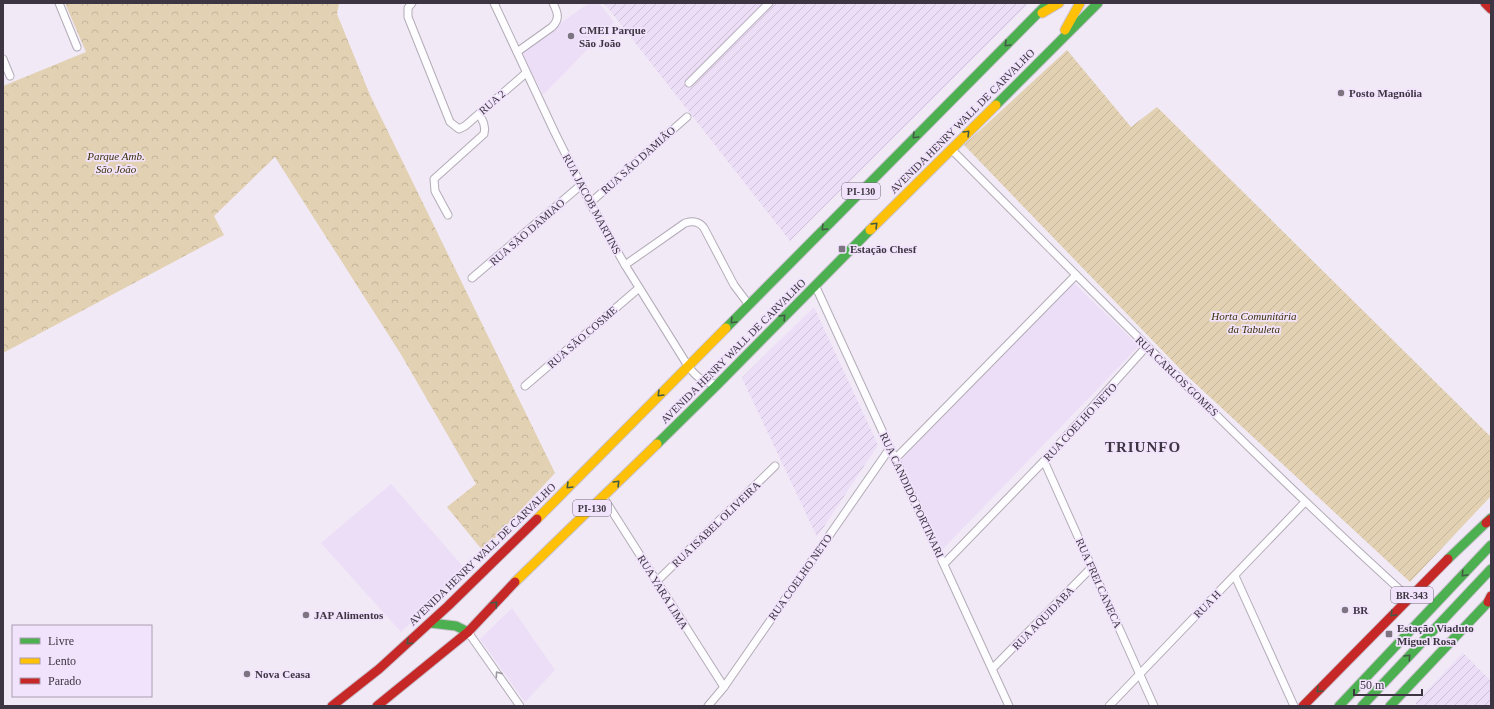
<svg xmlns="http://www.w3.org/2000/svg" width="1494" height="709" font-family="Georgia,serif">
<defs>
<pattern id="industrial-furrows" width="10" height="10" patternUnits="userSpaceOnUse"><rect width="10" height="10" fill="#eddef8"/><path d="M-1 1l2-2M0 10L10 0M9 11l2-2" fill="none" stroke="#ccbfd6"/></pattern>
<pattern id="park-crowns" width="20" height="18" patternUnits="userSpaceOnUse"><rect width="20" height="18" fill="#e2d1b2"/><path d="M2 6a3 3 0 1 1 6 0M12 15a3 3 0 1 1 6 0" fill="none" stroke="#c3b49a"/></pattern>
<pattern id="garden-furrows" width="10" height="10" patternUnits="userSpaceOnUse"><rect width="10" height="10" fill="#e2d1b2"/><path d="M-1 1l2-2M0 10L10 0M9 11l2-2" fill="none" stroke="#c3b49a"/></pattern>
</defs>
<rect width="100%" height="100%" fill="#f1e9f6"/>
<!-- built -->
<g fill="#eddef8">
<path d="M589 3H599L614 22 543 95 521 51Z"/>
<path d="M1073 282 1139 346 941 551 900 461Z"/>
<path d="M391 484 465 569 401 632 321 543Z"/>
<path d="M512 608 555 670 525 702 480 639Z"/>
</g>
<!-- industrial -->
<g fill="url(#industrial-furrows)">
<path d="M604 3H1029L790 241Z"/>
<path d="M814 307 878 445 817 537 742 378Z"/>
<path d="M1463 653 1491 681V706H1418L1415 703Z"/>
</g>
<!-- park -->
<path fill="url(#park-crowns)" d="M65 3H339L337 14 370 95 555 473 483 551 447 507 476 484 402 356 275 157 214 216 224 235 3 353V86L86 52Z"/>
<!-- garden -->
<path fill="url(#garden-furrows)" d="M1067 50 1131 127 1157 107 1491 437V496L1410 582 1185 374 964 145Z"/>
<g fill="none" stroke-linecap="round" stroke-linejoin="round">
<defs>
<g id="street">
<path d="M59 3 77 47"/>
<path d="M412 3 408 8V17L450 122 459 129 465 126 526 73"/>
<path d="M494 3 555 133 590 203 625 265 688 366C697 378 702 381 717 385"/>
<path d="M517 52 552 27C560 19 558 13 553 3"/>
<path d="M3 59 10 76"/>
<path d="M689 83 769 3"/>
<path d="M951 149C1102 300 1250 454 1409 598"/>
<path d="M590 203 687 117"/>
<path d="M448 215 435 191 434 179 484 134C486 126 483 121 479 114"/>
<path d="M625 265 685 223C693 221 699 221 704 228L734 285 749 305"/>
<path d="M472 278 581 185"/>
<path d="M815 285 1009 706"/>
<path d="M525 386 639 288"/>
<path d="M895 459 1076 275"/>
<path d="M1044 461 1154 706"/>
<path d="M603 497 724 687"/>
<path d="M944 564 1044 461 1146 347"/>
<path d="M1235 576 1294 706"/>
<path d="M656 582 775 466"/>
<path d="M468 632 520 706"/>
<path d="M993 668 1092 567"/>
<path d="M708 706 724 687 890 448"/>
<path d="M1109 706 1305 502"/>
</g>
<g id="fast">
<path d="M996 105 1098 3"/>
<path d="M726 328 1048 3"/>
<path d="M657 444 717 385 870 230"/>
<path d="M1448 559 1491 518"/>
<path d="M430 623 456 626 468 632"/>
<path d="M1339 706 1491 545"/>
<path d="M1362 706 1491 569"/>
<path d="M1390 706 1491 599"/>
</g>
<g id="slow">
<path d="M1042 13 1059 3"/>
<path d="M1065 30 1080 3"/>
<path d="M870 230 996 105"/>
<path d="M537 519 726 328"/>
<path d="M515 582 657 444"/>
</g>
<g id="jam">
<path d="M1485 3 1491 9"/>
<path d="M1486 523 1491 519"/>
<path d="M1488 602 1491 596"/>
<path d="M332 706 379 669 448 606 537 519"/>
<path d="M377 706 468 632 515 582"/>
<path d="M1303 706 1448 559"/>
</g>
</defs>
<!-- street casing -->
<use href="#street" stroke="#b3acb7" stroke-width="9"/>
<!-- fast casing -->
<use href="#fast" stroke="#c9c1ce" stroke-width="11"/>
<!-- slow casing -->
<use href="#slow" stroke="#c9c1ce" stroke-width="11"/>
<!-- jam casing -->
<use href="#jam" stroke="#c9c1ce" stroke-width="11"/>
<!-- street -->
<use href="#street" stroke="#fdfcfe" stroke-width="7"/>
<!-- fast -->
<use href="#fast" stroke="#4caf50" stroke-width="9"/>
<!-- slow -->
<use href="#slow" stroke="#ffc107" stroke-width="9"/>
<!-- jam -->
<use href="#jam" stroke="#c62828" stroke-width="9"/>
</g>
<!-- one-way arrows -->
<defs><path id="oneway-chevron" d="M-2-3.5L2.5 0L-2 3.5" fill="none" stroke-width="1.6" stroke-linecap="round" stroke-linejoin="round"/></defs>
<g stroke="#425a46">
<use href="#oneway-chevron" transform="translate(1007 44) rotate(135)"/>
<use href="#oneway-chevron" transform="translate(967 133) rotate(-45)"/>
<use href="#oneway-chevron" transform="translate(915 136) rotate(135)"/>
<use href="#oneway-chevron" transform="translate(875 225) rotate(-45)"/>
<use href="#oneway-chevron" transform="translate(824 228) rotate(135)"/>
<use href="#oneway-chevron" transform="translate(783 317) rotate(-46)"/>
<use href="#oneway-chevron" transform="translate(733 321) rotate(135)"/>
<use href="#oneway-chevron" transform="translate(660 394) rotate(135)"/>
<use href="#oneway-chevron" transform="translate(617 483) rotate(-45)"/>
<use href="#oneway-chevron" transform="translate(569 486) rotate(135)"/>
<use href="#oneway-chevron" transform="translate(1464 574) rotate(133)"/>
<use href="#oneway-chevron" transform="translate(495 604) rotate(-47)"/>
<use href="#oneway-chevron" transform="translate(1393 614) rotate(134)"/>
<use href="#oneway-chevron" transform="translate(409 642) rotate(138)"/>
<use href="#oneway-chevron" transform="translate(1408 657) rotate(-47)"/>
<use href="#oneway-chevron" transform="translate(1319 690) rotate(135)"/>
</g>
<use stroke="#9d99a0" href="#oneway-chevron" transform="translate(498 674) rotate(-125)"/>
<!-- markers -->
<g fill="#7c7581" stroke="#f2e3fc" stroke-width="1.5">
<circle cx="571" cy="36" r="4"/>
<circle cx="1341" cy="93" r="4"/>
<rect x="838" y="245" width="8" height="8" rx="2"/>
<circle cx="1345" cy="610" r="4"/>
<circle cx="306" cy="615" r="4"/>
<rect x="1385" y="630" width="8" height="8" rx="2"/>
<circle cx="247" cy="674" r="4"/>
</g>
<g text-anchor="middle" stroke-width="3.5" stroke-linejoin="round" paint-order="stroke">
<!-- shield labels -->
<g fill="#f2e3fc" stroke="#736a7a" stroke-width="1">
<rect x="842" y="183" width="38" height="16" rx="3"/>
<rect x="573" y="500" width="38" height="16" rx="3"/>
<rect x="1391" y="587" width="42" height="16" rx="3"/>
</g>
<g font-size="10" font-weight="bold" fill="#3d3642">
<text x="861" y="195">PI-130</text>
<text x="592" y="512">PI-130</text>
<text x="1412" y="599">BR-343</text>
</g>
<!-- poi labels -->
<g font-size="11" font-weight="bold" fill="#3d3642" stroke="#f2e3fc" text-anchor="start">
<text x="579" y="34">CMEI Parque<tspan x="579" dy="13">São João</tspan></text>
<text x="1349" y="97">Posto Magnólia</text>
<text x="850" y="253">Estação Chesf</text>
<text x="1353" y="614">BR</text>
<text x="314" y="619">JAP Alimentos</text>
<text x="1397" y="632">Estação Viaduto<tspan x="1397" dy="13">Miguel Rosa</tspan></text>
<text x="255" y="678">Nova Ceasa</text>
</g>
<!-- street labels -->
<g font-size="11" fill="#3d3642" stroke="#f2e3fc">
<text transform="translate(492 102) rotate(-41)" y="4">RUA 2</text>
<text transform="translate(962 121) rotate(-45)" y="4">AVENIDA HENRY WALL DE CARVALHO</text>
<text transform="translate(638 160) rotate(-42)" y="4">RUA SÃO DAMIÃO</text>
<text transform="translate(592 204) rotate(62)" y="4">RUA JACOB MARTINS</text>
<text transform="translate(527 232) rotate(-41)" y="4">RUA SÃO DAMIAO</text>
<text transform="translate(582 337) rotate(-41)" y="4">RUA SÃO COSME</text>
<text transform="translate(733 351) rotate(-45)" y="4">AVENIDA HENRY WALL DE CARVALHO</text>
<text transform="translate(1177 376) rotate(44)" y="4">RUA CARLOS GOMES</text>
<text transform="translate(1080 422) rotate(-47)" y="4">RUA COELHO NETO</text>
<text transform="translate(912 495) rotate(65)" y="4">RUA CANDIDO PORTINARI</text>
<text transform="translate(716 524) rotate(-44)" y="4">RUA ISABEL OLIVEIRA</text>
<text transform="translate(482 554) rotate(-44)" y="4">AVENIDA HENRY WALL DE CARVALHO</text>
<text transform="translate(800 577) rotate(-55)" y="4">RUA COELHO NETO</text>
<text transform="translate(1099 583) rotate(66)" y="4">RUA FREI CANECA</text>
<text transform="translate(663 592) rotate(58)" y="4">RUA YARA LIMA</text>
<text transform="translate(1207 604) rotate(-46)" y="4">RUA H</text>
<text transform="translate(1043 618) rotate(-46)" y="4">RUA AQUIDABA</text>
</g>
<!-- park labels -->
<g font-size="11" font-style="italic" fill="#3c2f07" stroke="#f2e3fc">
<text x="116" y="160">Parque Amb.<tspan x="116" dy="13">São João</tspan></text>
<text x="1254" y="320">Horta Comunitária<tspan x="1254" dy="13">da Tabuleta</tspan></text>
</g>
<!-- district labels -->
<g font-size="15" font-weight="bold" letter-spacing="1" fill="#3d3642" stroke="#f2e3fc">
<text x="1143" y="452">TRIUNFO</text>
</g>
</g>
<!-- border -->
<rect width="1494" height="709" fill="none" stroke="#3d3642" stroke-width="8"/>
<!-- legend -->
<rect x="12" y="625" width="140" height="72" fill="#f2e3fc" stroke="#aa9eb2"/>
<rect x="20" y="638" width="20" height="6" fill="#4caf50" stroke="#aa9eb2"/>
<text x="48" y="645" font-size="12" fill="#3d3642">Livre</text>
<rect x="20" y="658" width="20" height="6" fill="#ffc107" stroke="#aa9eb2"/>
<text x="48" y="665" font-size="12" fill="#3d3642">Lento</text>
<rect x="20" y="678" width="20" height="6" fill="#c62828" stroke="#aa9eb2"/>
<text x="48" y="685" font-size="12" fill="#3d3642">Parado</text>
<!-- scale -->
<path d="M1354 689v6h68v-6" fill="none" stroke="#3d3642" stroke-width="2"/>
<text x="1360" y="689" font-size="12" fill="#3d3642" stroke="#f2e3fc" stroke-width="3" paint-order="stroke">50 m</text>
</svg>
